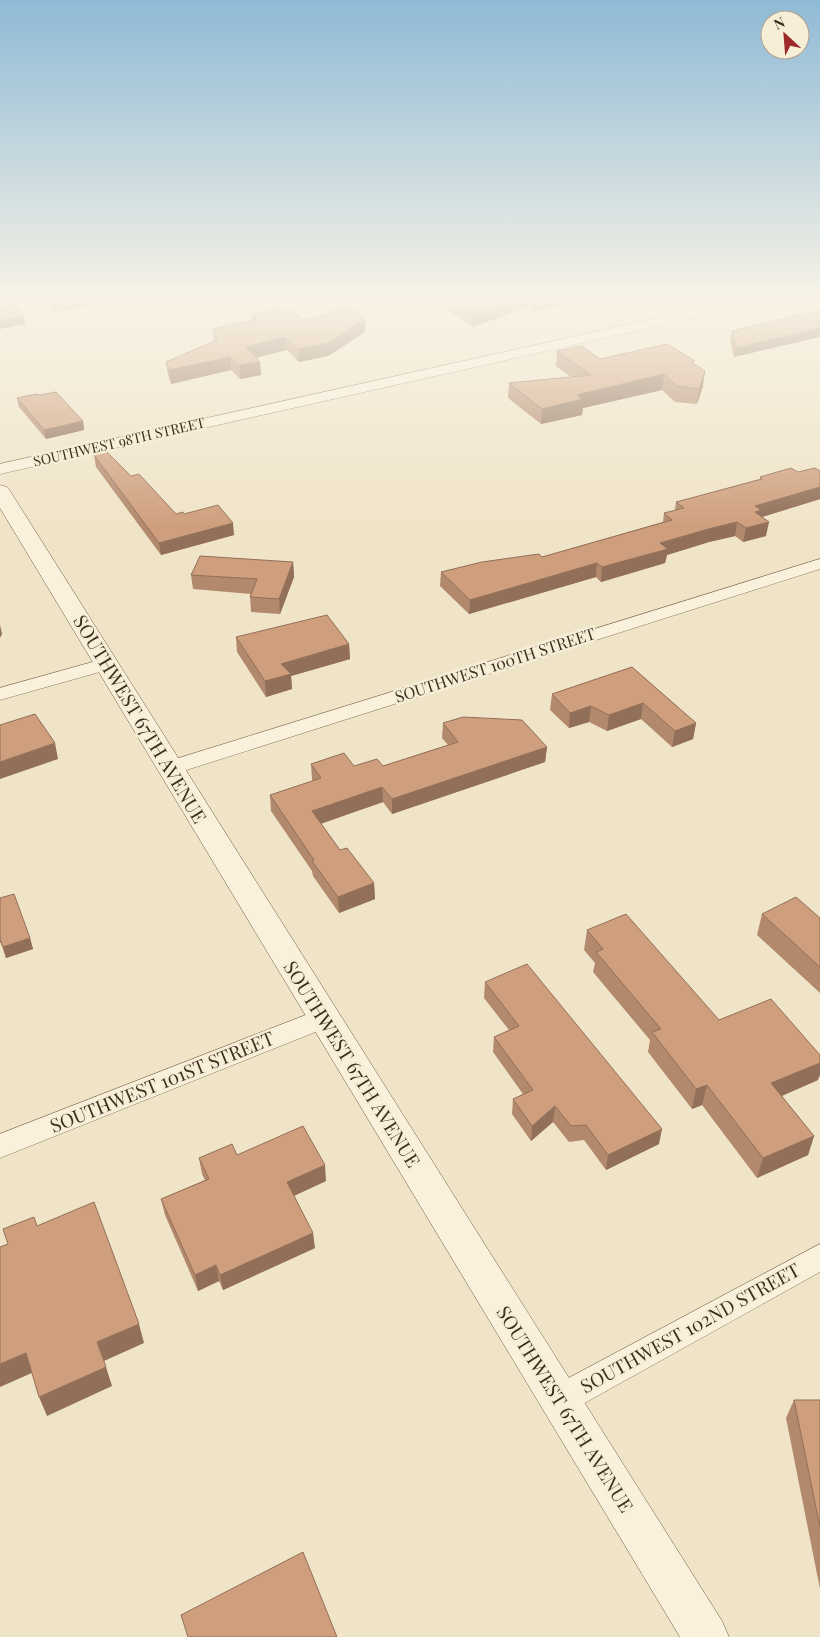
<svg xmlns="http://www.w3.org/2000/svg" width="820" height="1637" font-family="'Playfair Display',serif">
<rect width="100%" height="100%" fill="#f0e4c8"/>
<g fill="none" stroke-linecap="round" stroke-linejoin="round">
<defs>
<g id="minor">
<path d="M748 298H770L764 302 0 474V464Z"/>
<path d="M820 559V569L177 773 170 775 163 773 160 768 163 763Z"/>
<path d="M107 658 114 660 116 664 114 668 0 700V688Z"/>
<path d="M324 1008 333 1011 336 1018 333 1025 0 1158V1134Z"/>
<path d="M820 1244V1272L572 1410 561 1415 550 1410 545 1399 550 1388Z"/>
</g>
<path id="secondary" d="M0 485 7 487 10 491 722 1621 729 1637H680L0 508Z"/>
</defs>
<!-- minor casing -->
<use href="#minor" stroke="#8d765c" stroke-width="1"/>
<!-- secondary casing -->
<use href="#secondary" stroke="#6f573f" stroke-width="1"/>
<!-- minor -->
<use href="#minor" fill="#faf1dc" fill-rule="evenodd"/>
<!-- secondary -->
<use href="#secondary" fill="#faf1dc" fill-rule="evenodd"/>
</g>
<!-- wall -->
<g fill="#b2896c">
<path d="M42 298H105V303L53 312Z"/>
<path d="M446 298H581V302L534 311 527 307 473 327 446 309Z"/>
<path d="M331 309 365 319V332L328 356 299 362 287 350 255 357 260 362 261 375 240 379 231 370 171 384 168 375 166 362 214 341 213 329 252 320 251 314 282 310 304 320 331 313Z"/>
<path d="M820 310 734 357 730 340 732 331Z"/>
<path d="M557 351 600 359 695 365 703 386 697 404 675 402 662 390 583 408 582 415 541 424 508 398 509 383 571 377 556 366Z"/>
<path d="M17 398 83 421 84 430 46 439 19 407Z"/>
<path d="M94 455 131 476 176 514H184L234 535 161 555 96 467Z"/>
<path d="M760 477 820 499 762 517 766 536 743 542 735 536 709 542 667 555 665 563 601 582 596 577 469 614 440 586 441 572 542 557 663 522 664 513 675 510 676 502 760 479Z"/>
<path d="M293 562 294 577 280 614 251 612 250 597 251 594 193 589 191 575Z"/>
<path d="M236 637 349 644 350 659 291 676 292 689 266 697 237 652Z"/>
<path d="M632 667 696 723 693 739 672 747 641 719 607 731 589 722 569 728 550 710 552 694Z"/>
<path d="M443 723 547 747 545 762 392 814 383 802 321 824 340 850 374 883 375 899 339 913 313 876 312 871 271 811 270 795 313 781 312 779 311 764 354 766H383L448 745 442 738Z"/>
<path d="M0 898 30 938 33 949 6 958 1 943H0Z"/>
<path d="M762 914 820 918V993L757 935Z"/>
<path d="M587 930 719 1020 818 1080 782 1096 814 1136 808 1155 757 1178 702 1105 692 1109 648 1052 650 1040 593 972 595 963 584 950Z"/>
<path d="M485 982 659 1144 606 1170 584 1140 569 1142 553 1122 531 1141 512 1114 513 1099 523 1094 493 1052 494 1037 509 1030 484 998Z"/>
<path d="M237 1155 326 1181 294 1196 315 1248 223 1290 219 1281 198 1291 165 1215 161 1199 205 1180 202 1174 199 1158Z"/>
<path d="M794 1400H820V1589L786 1418Z"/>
</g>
<!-- shaded-wall -->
<g fill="#916f58">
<path d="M84 298H105V303L53 312 51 304Z"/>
<path d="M518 298H528L527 307 473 327V314Z"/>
<path d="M540 298H581V302L534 311 535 299Z"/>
<path d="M24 316 25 324 0 329V320Z"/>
<path d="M365 319V332L328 356 299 362 298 349Z"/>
<path d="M820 328V337L734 357 736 348Z"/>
<path d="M286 337 287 350 247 360 246 347Z"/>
<path d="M230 357 231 370 171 384 169 370Z"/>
<path d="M260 362 261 375 240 379 239 365Z"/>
<path d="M705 371 703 386 697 404 699 389Z"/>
<path d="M664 374 662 390 583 408 582 415 541 424 542 409 577 395Z"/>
<path d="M83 421 84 430 46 439 44 430Z"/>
<path d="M820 487V499L759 518 752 526 755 506Z"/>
<path d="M737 522 735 536 709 542 667 555 665 563 601 582 602 567 660 543 712 528Z"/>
<path d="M769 522 766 536 743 542 746 528Z"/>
<path d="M233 523 234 535 161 555 159 543Z"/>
<path d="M293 562 294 577 280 614 279 599Z"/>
<path d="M597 563 596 577 469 614 470 600Z"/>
<path d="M0 625 2 634 0 638Z"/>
<path d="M349 644 350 659 291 676 292 689 266 697 265 681 281 664Z"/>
<path d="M643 703 641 719 607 731 609 715Z"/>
<path d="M591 706 589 722 569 728 570 713Z"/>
<path d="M696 723 693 739 672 747 675 731Z"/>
<path d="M55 743 58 759 0 779V762Z"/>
<path d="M547 747 545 762 392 814V799Z"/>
<path d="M382 787 383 802 313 826 312 811Z"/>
<path d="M374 883 375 899 339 913 338 897Z"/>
<path d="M30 938 33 949 6 958 3 947Z"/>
<path d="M820 1063V1075L818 1080 765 1103 771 1083Z"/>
<path d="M707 1085 702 1105 692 1109 696 1089Z"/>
<path d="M555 1106 553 1122 531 1141 532 1126Z"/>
<path d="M662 1129 659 1144 606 1170 608 1155Z"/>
<path d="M814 1136 808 1155 757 1178 763 1158Z"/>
<path d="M325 1165 326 1181 289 1198 287 1182Z"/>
<path d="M313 1233 315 1248 223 1290 220 1275Z"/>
<path d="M216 1265 219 1281 198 1291 195 1275Z"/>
<path d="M139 1324 144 1343 104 1361 97 1342Z"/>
<path d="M26 1353 34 1372 0 1387V1364Z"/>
<path d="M106 1367 112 1386 47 1416 39 1397Z"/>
</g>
<!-- building -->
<g fill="#cf9f7d" stroke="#916f58">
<path d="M0 298H10L24 316 0 320Z"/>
<path d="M47 298H84L51 304Z"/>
<path d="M449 298H518L473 314Z"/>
<path d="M349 306 365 319 328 343 298 349 286 337 246 347 260 362 239 365 230 357 169 370 166 362 217 340 213 329 257 319 251 314 279 308 282 310 291 309 304 320 332 313 331 309Z"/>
<path d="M820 310V328L736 348 732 331Z"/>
<path d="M667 344 695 361 691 362 705 371 699 389 677 386 664 374 577 395 583 399 542 409 509 383 591 375 557 351 582 346 600 359Z"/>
<path d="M56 392 83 421 44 430 17 398 36 394 40 395Z"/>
<path d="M102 447 131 476 139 474 176 514 183 512 184 514 218 505 233 523 159 543 94 455Z"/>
<path d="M791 468 798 472 815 468 820 471V487L755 506 761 510 755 512 769 522 746 528 737 522 712 528 660 543 668 549 602 567 597 563 470 600 441 572 482 562 539 554 542 557 672 520 664 513 684 508 676 502 762 479 760 477Z"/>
<path d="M200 556 293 562 279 599 250 597 257 579 191 575Z"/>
<path d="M327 615 349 644 281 664 291 674 265 681 236 637Z"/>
<path d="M632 667 696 723 675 731 643 703 609 715 591 706 570 713 552 694Z"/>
<path d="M35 714 55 743 0 762V725Z"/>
<path d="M463 717 522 720 547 747 392 799 382 787 312 811 340 850 347 848 374 883 338 897 312 861 314 860 270 795 321 778 311 764 344 753 354 766 377 759 383 766 458 742 443 723Z"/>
<path d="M14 894 30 938 3 947 0 939V898Z"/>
<path d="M796 897 820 918V967L762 914Z"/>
<path d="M626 914 719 1020 771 999 820 1055V1063L771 1083 814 1136 763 1158 707 1085 696 1089 652 1032 661 1029 596 952 603 949 587 930Z"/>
<path d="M527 964 662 1129 608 1155 586 1125 571 1126 555 1106 532 1126 513 1099 533 1090 494 1037 519 1026 485 982Z"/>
<path d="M303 1126 325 1165 287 1182 313 1233 220 1275 216 1265 195 1275 161 1199 209 1179 199 1158 232 1144 237 1155Z"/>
<path d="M94 1202 139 1324 97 1342 106 1367 39 1397 26 1353 0 1364V1247L8 1244 3 1229 34 1217 37 1226Z"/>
<path d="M794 1400H820V1527Z"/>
<path d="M303 1552 337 1637H188L181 1615Z"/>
</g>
<!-- sky -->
<linearGradient id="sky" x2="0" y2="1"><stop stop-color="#8fbad6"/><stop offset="0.57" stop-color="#f8f3e6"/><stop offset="1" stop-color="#f8f3e6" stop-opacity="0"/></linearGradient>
<rect width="820" height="527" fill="url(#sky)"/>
<g text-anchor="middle" stroke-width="5" stroke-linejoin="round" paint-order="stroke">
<!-- far-street labels -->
<g font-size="14" fill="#3d2e20" stroke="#f7eed8">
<text transform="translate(119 442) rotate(-13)" y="5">SOUTHWEST 98TH STREET</text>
</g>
<!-- street labels -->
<g font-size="16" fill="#3d2e20" stroke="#f7eed8">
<text transform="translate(495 665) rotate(-18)" y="6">SOUTHWEST 100TH STREET</text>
</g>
<!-- near-street labels -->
<g font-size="19" fill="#3d2e20" stroke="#f7eed8">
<text transform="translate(140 719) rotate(59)" y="7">SOUTHWEST 67TH AVENUE</text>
<text transform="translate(352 1064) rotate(58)" y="7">SOUTHWEST 67TH AVENUE</text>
<text transform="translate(162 1082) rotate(-22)" y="7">SOUTHWEST 101ST STREET</text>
<text transform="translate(690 1328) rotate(-29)" y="7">SOUTHWEST 102ND STREET</text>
<text transform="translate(565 1409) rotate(58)" y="7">SOUTHWEST 67TH AVENUE</text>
</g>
</g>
<!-- north arrow -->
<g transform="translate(785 35) rotate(334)"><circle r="24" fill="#f7eed8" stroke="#ada18e"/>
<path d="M0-4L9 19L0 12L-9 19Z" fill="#9e2a2b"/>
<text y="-8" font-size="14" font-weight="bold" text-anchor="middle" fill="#3d2e20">N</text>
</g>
</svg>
